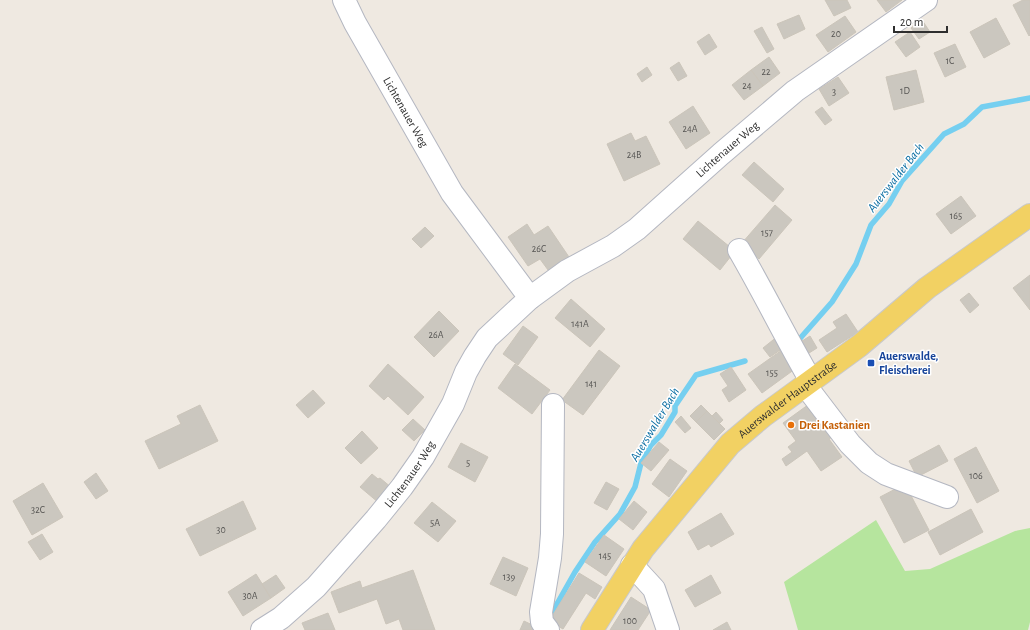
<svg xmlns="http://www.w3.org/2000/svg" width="1030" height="630" font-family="'Alegreya Sans',sans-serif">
<rect width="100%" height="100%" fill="#efe9e1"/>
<!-- green -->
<path fill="#b6e59e" d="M876 520 905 571 930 569 1015 531 1030 528V622L1028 630H798L784 582Z"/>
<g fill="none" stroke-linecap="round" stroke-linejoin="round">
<!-- stream -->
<g stroke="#75cff0" stroke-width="5.5">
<path d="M796 343 832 302 856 264 871 225 889 204 902 181 944 134 964 124 982 107 1030 98"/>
<path d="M549 618 575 572 595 542 620 514 635 487 641 463 651 445 661 435 675 412V406L696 375 745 361"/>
</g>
</g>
<!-- building -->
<g fill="#cbc7bf" stroke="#cbc5ba">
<path d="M825 0H847L851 8 834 16Z"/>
<path d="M877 0H902L886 12Z"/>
<path d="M1023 0H1030V35L1029 36 1013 5Z"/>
<path d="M799 15 805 29 784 39 777 24Z"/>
<path d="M845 16 856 32 828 52 816 35Z"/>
<path d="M996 18 1010 44 984 58 970 32Z"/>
<path d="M922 20 930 32 919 39 911 28Z"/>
<path d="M762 27 774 49 767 53 754 31Z"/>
<path d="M910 32 920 47 906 57 895 42Z"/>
<path d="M709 34 717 47 705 55 697 42Z"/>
<path d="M955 44 966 67 945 77 934 53Z"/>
<path d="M769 57 780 73 763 86 751 70Z"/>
<path d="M679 62 687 76 678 81 670 68Z"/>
<path d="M647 67 652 75 642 82 637 74Z"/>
<path d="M751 70 763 86 744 100 732 85Z"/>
<path d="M916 70 924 102 894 110 886 77Z"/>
<path d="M838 77 849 93 829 106 819 89Z"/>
<path d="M693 106 710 133 686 149 669 122Z"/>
<path d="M822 107 832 120 825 125 815 112Z"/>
<path d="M631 133 635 141 646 136 660 164 624 181 607 144Z"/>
<path d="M754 162 784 189 773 202 742 175Z"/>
<path d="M961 196 976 216 951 234 936 214Z"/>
<path d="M775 205 792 220 759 259 742 243Z"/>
<path d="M698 221 735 251 720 270 683 239Z"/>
<path d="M527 224 534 235 548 226 571 260 551 274 540 259 528 266 508 237Z"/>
<path d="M425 227 434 236 421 248 412 239Z"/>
<path d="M1030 275V310L1013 288Z"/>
<path d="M969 293 979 305 970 313 960 300Z"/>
<path d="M571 299 605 329 590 347 555 318Z"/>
<path d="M439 311 459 331 434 357 414 337Z"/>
<path d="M846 314 858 332 827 352 819 340 837 328 833 322Z"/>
<path d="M523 326 538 337 518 365 503 354Z"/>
<path d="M778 336 786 346 770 357 763 348Z"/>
<path d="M810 336 817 348 809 353 802 341Z"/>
<path d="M599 350 620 366 583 415 562 400Z"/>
<path d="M782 350 795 369 762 393 748 374Z"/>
<path d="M388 364 424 397 408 415 388 396 384 400 369 386Z"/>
<path d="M515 364 550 390 532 414 498 388Z"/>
<path d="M731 367 746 390 729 402 722 390 728 386 720 374Z"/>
<path d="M313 390 325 403 308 418 296 405Z"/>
<path d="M812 402 835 435 829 439 842 457 821 471 807 451 786 466 782 459 792 452 788 447 796 441 783 423Z"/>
<path d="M200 405 218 441 159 469 145 441 181 424 177 416Z"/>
<path d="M701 405 707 411 696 422 690 416Z"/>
<path d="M707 411 725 429 714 440 696 422Z"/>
<path d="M716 412 723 420 720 423 712 416Z"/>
<path d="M681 416 691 428 685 433 675 422Z"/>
<path d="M413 419 425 430 414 441 402 430Z"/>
<path d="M362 431 378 448 361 464 345 448Z"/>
<path d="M659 442 669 450 651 471 641 463Z"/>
<path d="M461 443 488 457 475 482 448 467Z"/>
<path d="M939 445 948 461 917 477 909 461Z"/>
<path d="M976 447 999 491 977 503 954 459Z"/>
<path d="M670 459 687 471 669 497 652 484Z"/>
<path d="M96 473 108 491 96 499 84 482Z"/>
<path d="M372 474 378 479 380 478 392 488 379 503 360 487Z"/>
<path d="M606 482 619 489 607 510 594 503Z"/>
<path d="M43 483 63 517 32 535 13 501Z"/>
<path d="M905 484 929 530 904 543 880 497Z"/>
<path d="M243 501 256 529 200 556 186 529Z"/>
<path d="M634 501 647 512 633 530 619 519Z"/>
<path d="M432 502 456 521 438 542 414 523Z"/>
<path d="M971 509 983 532 940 555 928 532Z"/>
<path d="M721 513 734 534 711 547 709 544 698 550 688 532Z"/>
<path d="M42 534 53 552 40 560 28 542Z"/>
<path d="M604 535 624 549 606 576 585 562Z"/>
<path d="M503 557 528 568 516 596 490 584Z"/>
<path d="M413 570 435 630H403L399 619 386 624 377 599 339 613 331 592 360 581 362 588Z"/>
<path d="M579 573 602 587 595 599 586 593 563 629 549 621Z"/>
<path d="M256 574 271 598 243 616 228 592Z"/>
<path d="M276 575 285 588 271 598 262 584Z"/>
<path d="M711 575 721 593 695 607 685 590Z"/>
<path d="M631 597 651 610 638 630H610Z"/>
<path d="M328 613 335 630H305L302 623Z"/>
<path d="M524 621 543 630H520Z"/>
<path d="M727 622 731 630H713Z"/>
</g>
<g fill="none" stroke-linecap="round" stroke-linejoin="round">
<defs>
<g id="minor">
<path id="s1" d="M344 0 355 23 452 193 530 298"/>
<path d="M739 250C764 293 786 338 811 381"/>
<path d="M805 385 850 444 869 463 886 474 947 497"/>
<path d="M632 565 654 589 668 630"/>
<path id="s2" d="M262 630 281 618 316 587 376 519 402 487 423 457 453 404 466 372 475 356 487 338 530 298 567 271 613 246 637 229 721 154 795 91 926 0"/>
<path d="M548 630 542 622 541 612 550 558 552 534 553 405"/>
</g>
<g id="major">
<path id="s3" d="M592 630 643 549 730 444 763 416 859 346 927 288 1030 215"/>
</g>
</defs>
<!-- minor casing -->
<use href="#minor" stroke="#b4b7c1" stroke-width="24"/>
<!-- major casing -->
<use href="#major" stroke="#c9c9c9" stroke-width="24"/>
<!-- minor -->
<use href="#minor" stroke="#fff" stroke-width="22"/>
<!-- major -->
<use href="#major" stroke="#f2d163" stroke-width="22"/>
</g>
<!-- markers -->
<rect fill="#1a4fb4" stroke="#fff" stroke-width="1.5" x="867" y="359" width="8" height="8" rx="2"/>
<circle fill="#e8710a" stroke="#fff" stroke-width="1.5" cx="791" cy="425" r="4"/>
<g text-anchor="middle" stroke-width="3" stroke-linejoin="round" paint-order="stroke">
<!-- number labels -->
<g font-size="10" fill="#555452">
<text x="836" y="37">20</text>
<text x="950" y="64">1C</text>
<text x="766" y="75">22</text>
<text x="747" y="89">24</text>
<text x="905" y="94">1D</text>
<text x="834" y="95">3</text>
<text x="690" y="132">24A</text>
<text x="634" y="158">24B</text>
<text x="956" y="219">165</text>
<text x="767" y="236">157</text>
<text x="539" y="252">26C</text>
<text x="580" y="327">141A</text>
<text x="436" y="338">26A</text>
<text x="772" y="376">155</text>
<text x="591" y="387">141</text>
<text x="468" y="466">5</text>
<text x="976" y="479">106</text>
<text x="38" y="513">32C</text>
<text x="435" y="526">5A</text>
<text x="221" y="533">30</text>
<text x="605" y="559">145</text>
<text x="509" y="580">139</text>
<text x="250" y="599">30A</text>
<text x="630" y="624">100</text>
</g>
<!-- street labels -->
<g font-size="12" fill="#2e2e2e" stroke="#fff">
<text dy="4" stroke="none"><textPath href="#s1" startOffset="128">Lichtenauer Weg</textPath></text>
<text dy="4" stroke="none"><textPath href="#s2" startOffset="680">Lichtenauer Weg</textPath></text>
<text dy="4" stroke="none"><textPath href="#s3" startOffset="305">Auerswalder Hauptstraße</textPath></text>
<text dy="4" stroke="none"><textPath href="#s2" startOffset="216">Lichtenauer Weg</textPath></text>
</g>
<!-- transit labels -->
<g font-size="12" font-weight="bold" fill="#164399" stroke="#fff" text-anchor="start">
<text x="879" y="360">Auerswalde,<tspan x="879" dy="14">Fleischerei</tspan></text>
</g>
<!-- food labels -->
<g font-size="12" font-weight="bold" fill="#c56008" stroke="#fff" text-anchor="start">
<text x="799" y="429">Drei Kastanien</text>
</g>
<!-- water labels -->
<g font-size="13" font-style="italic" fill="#0d6fa3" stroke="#fff">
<text transform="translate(895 177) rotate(-52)" y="5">Auerswalder Bach</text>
<text transform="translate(654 424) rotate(-59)" y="5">Auerswalder Bach</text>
</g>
</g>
<!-- scale -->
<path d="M894 26v6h53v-6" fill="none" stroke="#2e2e2e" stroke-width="2"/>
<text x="900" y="26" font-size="12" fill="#2e2e2e" stroke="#ffffff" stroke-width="3" paint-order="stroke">20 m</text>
</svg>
